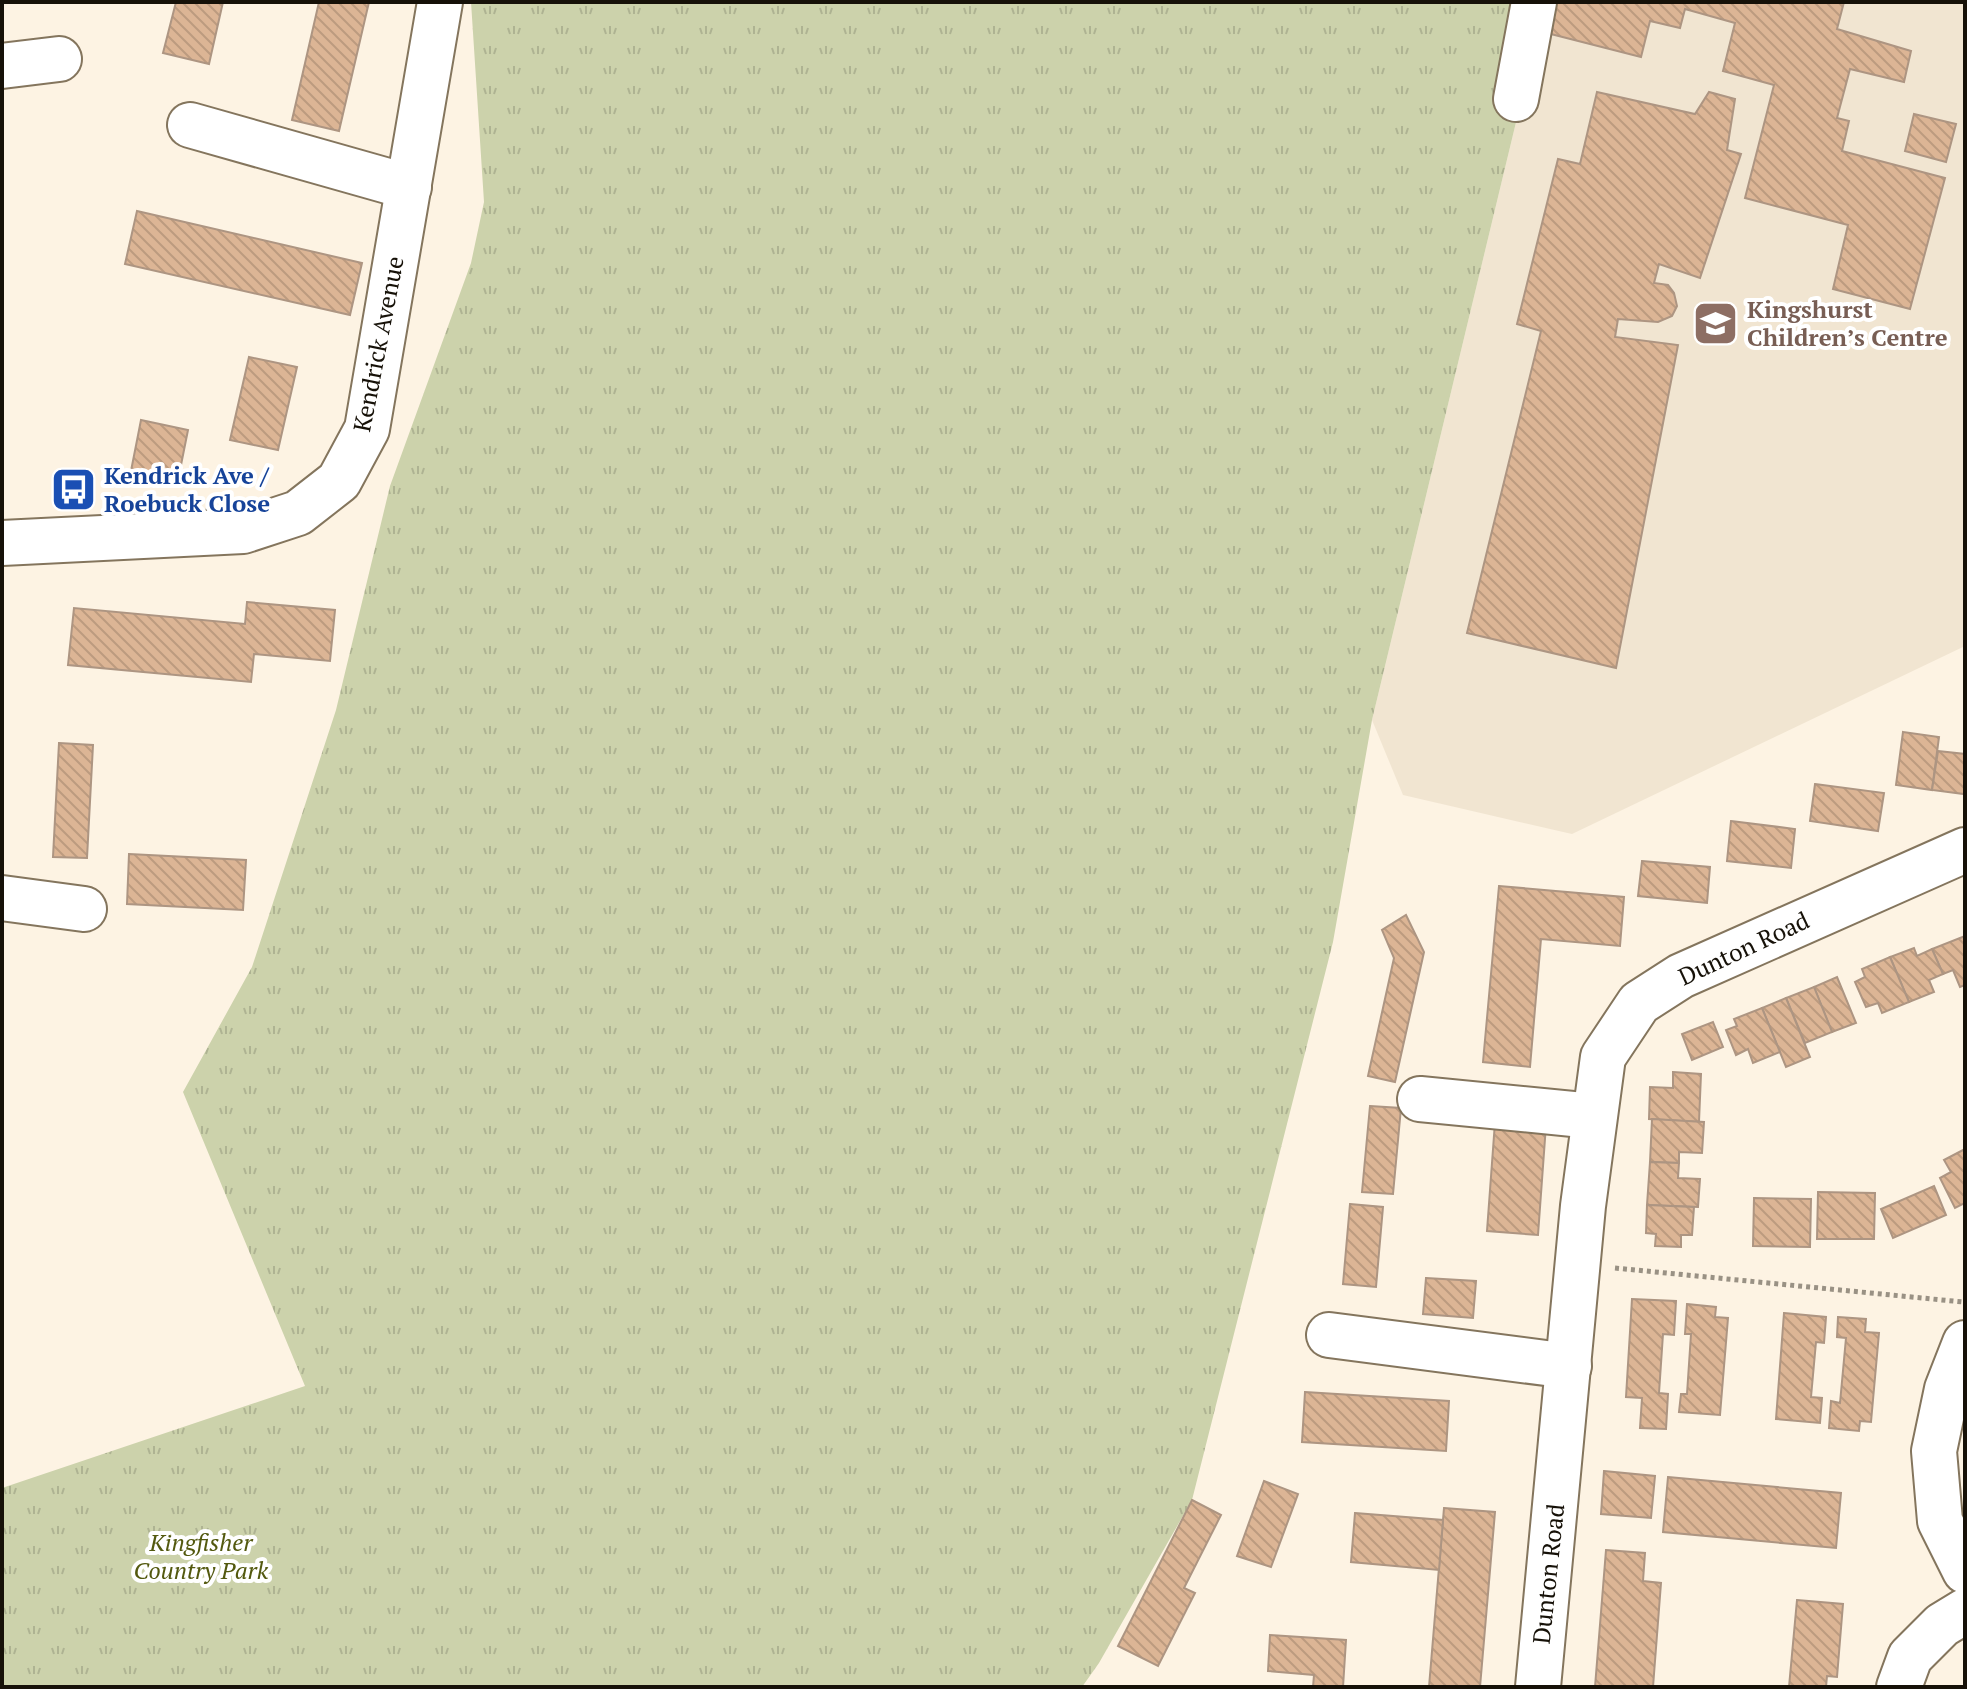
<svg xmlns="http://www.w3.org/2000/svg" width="1967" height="1689" font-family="'PT Serif',serif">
<defs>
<pattern id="park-tufts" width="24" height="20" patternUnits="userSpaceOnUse" patternTransform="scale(2)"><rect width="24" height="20" fill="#ccd2ab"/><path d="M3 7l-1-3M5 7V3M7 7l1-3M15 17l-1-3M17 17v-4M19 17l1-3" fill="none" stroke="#aeb392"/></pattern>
<pattern id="building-back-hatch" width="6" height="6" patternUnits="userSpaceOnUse" patternTransform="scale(2)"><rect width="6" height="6" fill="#dcb595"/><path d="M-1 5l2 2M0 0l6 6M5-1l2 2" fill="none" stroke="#bc9b7f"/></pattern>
</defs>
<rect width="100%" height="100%" fill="#fdf3e3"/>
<!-- education -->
<path fill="#f1e5d1" d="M1545 2H1965V646L1572 834 1403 795 1372 720Z"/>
<!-- park -->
<path fill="url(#park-tufts)" d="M471 2H1545L1372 720 1333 942 1192 1500 1099 1663 1082 1687H2V1488L305 1386 183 1092 252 967 336 710 390 486 471 263 484 202Z"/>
<!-- building -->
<g fill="url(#building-back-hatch)" stroke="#ad9582" stroke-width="2">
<path d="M176 2H223L209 64 163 53Z"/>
<path d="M319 2H369L339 131 292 120Z"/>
<path d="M1547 2H1844L1837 29 1911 51 1904 82 1850 69 1837 118 1849 121 1842 151 1945 178 1910 309 1833 289 1848 225 1745 198 1774 85 1723 71 1735 23 1685 9 1680 28 1650 21 1641 57 1539 31Z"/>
<path d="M1597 92 1695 114 1709 92 1735 99 1727 150 1741 154 1700 278 1659 264 1654 283 1668 285 1674 293 1677 306 1672 316 1658 322 1618 319 1615 337 1678 345 1616 668 1467 633 1541 331 1517 324 1558 159 1580 164Z"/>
<path d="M1914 114 1956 124 1946 162 1905 151Z"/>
<path d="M137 211 362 263 350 315 125 264Z"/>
<path d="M249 357 297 367 278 450 230 440Z"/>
<path d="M141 420 188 430 177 485 130 476Z"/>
<path d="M247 602 335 610 330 661 254 654 251 682 68 665 74 608 245 624Z"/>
<path d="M1903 732 1939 737 1932 790 1896 785Z"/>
<path d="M59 743 93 745 87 858 53 857Z"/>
<path d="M1938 751 1965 754 1964 794 1932 790Z"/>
<path d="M1815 784 1884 793 1878 831 1810 821Z"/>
<path d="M1731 821 1795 829 1791 868 1727 861Z"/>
<path d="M129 854 246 860 243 910 127 904Z"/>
<path d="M1642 861 1710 867 1707 903 1638 896Z"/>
<path d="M1499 886 1624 897 1620 946 1541 939 1530 1067 1483 1062Z"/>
<path d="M1406 915 1424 952 1395 1082 1368 1076 1394 958 1382 930Z"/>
<path d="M1965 936V985L1960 987 1953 970 1943 974 1932 949Z"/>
<path d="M1914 948 1917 956 1932 949 1943 974 1929 980 1934 992 1909 1002 1890 957Z"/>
<path d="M1890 957 1909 1002 1882 1013 1878 1003 1866 1007 1855 982 1865 977 1862 969Z"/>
<path d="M1837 977 1856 1023 1832 1032 1814 987Z"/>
<path d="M1814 987 1832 1032 1805 1043 1786 998Z"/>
<path d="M1786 998 1810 1057 1786 1067 1762 1008Z"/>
<path d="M1762 1008 1780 1052 1753 1063 1748 1049 1736 1055 1726 1030 1737 1026 1734 1019Z"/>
<path d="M1713 1022 1723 1047 1692 1060 1682 1034Z"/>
<path d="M1673 1072 1701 1074 1699 1122 1649 1119 1650 1087 1673 1088Z"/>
<path d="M1370 1106 1401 1108 1393 1194 1362 1192Z"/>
<path d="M1652 1119 1704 1122 1702 1153 1679 1152V1163L1650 1162Z"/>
<path d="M1495 1122 1546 1125 1538 1235 1487 1231Z"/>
<path d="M1965 1149V1203L1955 1208 1940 1178 1951 1172 1944 1160Z"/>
<path d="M1650 1162 1679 1163 1678 1178 1700 1179 1698 1207 1647 1205Z"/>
<path d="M1934 1186 1946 1215 1893 1238 1881 1209Z"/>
<path d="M1818 1192 1875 1193 1874 1239H1817Z"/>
<path d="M1754 1198 1811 1199 1810 1247 1753 1246Z"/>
<path d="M1350 1204 1383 1207 1376 1287 1343 1284Z"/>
<path d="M1647 1205 1694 1207 1692 1235H1681V1247L1655 1246 1656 1234 1646 1233Z"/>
<path d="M1426 1278 1476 1281 1473 1318 1423 1314Z"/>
<path d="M1632 1299 1676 1301 1674 1335 1663 1334 1659 1393 1668 1394 1666 1429 1640 1428 1642 1398 1626 1397Z"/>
<path d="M1687 1304 1716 1307 1715 1317 1728 1318 1720 1415 1679 1412 1681 1394H1687L1691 1334H1685Z"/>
<path d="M1784 1313 1826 1317 1824 1343 1816 1342 1811 1397 1822 1398 1820 1423 1776 1419Z"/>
<path d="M1838 1317 1866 1319 1865 1332 1879 1333 1871 1422 1860 1421 1859 1431 1829 1428 1831 1401 1840 1403 1846 1338 1837 1337Z"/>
<path d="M1305 1392 1449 1401 1446 1451 1302 1442Z"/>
<path d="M1604 1471 1655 1476 1651 1518 1601 1514Z"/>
<path d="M1668 1477 1841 1493 1836 1548 1663 1532Z"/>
<path d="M1264 1481 1298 1494 1271 1567 1237 1556Z"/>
<path d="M1192 1500 1221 1515 1184 1588 1195 1593 1158 1666 1118 1646Z"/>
<path d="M1444 1508 1495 1512 1480 1687H1429Z"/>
<path d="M1355 1513 1443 1520 1439 1570 1351 1562Z"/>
<path d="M1606 1550 1645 1553 1643 1581 1661 1583 1653 1687H1595Z"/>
<path d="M1797 1600 1843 1604 1837 1677 1827 1676 1826 1687H1789Z"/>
<path d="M1270 1635 1346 1640 1343 1687H1313L1314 1675 1268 1671Z"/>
</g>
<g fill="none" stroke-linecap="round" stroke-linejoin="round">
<defs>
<g id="minor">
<path d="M2 66 59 59"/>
<path d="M1516 99 1534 2"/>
<path d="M190 125 409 187"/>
<path d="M2 543 243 531 298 513 339 481 367 429 440 2"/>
<path d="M2 898 84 909"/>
<path d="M1420 1099 1593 1116"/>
<path d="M1329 1335 1569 1366"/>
<path d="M1965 1343 1947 1389 1934 1451 1940 1521 1965 1571"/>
<path d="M1538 1687 1583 1206 1603 1057 1639 1003 1681 976 1965 850"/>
<path d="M1899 1687 1910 1657 1942 1625 1965 1611"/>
</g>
</defs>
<!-- minor casing -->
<use href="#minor" stroke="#84755d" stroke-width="48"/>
<!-- path -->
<path stroke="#999184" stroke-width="5" stroke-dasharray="4 4" stroke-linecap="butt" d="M1615 1268 1963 1302"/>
<!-- minor -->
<use href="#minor" stroke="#fff" stroke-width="44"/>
</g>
<!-- icons -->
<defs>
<symbol id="school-square" viewBox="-11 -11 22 22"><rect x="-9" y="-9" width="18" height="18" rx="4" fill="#8d6e63" stroke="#fff"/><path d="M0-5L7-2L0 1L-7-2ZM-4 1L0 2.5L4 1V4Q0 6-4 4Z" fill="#fff"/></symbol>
<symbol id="bus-square" viewBox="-11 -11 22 22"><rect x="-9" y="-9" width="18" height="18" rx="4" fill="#1a4fb4" stroke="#fff"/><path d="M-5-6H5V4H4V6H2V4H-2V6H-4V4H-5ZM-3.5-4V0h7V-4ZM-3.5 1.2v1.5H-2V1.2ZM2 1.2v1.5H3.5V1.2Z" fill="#fff"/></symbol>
</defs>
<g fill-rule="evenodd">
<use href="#school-square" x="1690" y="298" width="51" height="51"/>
<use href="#bus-square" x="48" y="464" width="51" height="51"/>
</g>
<g text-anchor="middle" stroke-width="8" stroke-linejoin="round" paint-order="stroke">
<!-- education labels -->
<g font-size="24" font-weight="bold" fill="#785e54" stroke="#fff" text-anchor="start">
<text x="1747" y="318">Kingshurst<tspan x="1747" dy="28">Children’s Centre</tspan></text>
</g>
<!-- street labels -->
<g font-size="24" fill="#161108" stroke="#fff">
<text transform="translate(379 344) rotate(-79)" y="8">Kendrick Avenue</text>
<text transform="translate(1744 949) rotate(-25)" y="8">Dunton Road</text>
<text transform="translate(1549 1574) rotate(-84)" y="8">Dunton Road</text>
</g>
<!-- transit labels -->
<g font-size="24" font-weight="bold" fill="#164399" stroke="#fff" text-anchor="start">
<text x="104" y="484">Kendrick Ave /<tspan x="104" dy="28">Roebuck Close</tspan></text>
</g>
<!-- park labels -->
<g font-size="24" font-style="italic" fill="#53590f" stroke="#fff">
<text x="201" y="1551">Kingfisher<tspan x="201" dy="28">Country Park</tspan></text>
</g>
</g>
<!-- border -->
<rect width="1967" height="1689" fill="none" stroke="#161108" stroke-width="8"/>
</svg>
